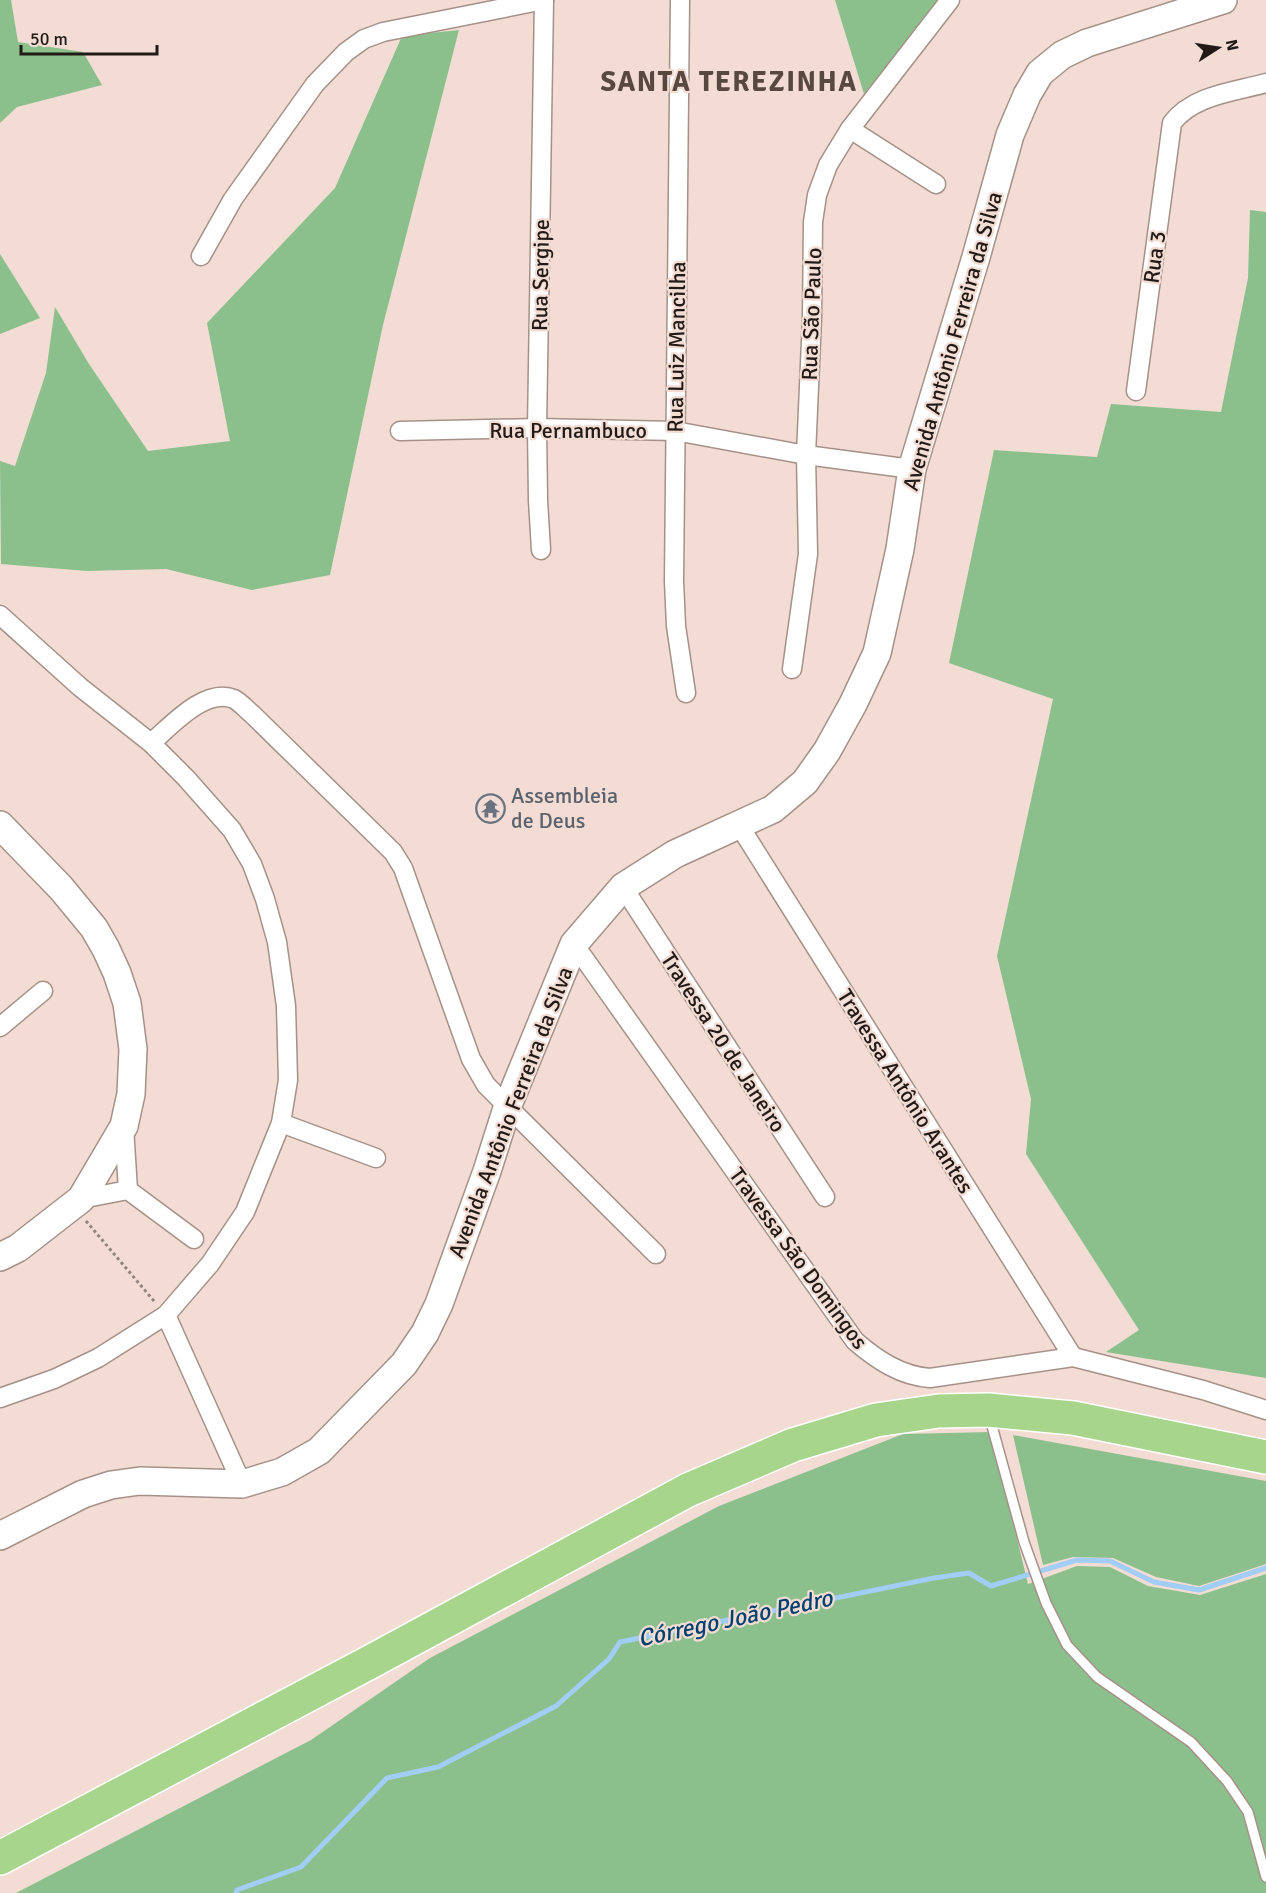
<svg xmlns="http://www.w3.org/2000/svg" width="1266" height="1893" font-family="Signika,sans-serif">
<rect width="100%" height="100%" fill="#f2dcd3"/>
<!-- green -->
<g fill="#8bc08d">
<path d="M0 0H11L18 42 83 52 102 85 17 107 0 123Z"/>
<path d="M835 0H939L864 94Z"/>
<path d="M459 30 383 325 330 575 252 590 166 569 87 571 1 564 0 461 15 466 46 373 55 307 89 364 148 451 230 441 207 323 335 188 402 36Z"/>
<path d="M1250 210 1266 212V1378L1106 1352 1139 1330 1026 1154 1031 1099 997 956 1053 699 949 663 994 450 1097 457 1111 404 1221 412 1248 278Z"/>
<path d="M0 254 40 318 0 334Z"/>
<path d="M991 1432 1028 1584 1077 1566 1110 1567 1148 1586 1200 1595 1266 1574V1893H16L311 1740 430 1658 719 1506 903 1434Z"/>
<path d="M1013 1435 1266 1481V1564L1199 1586 1156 1577 1113 1558 1073 1557 1043 1565Z"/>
</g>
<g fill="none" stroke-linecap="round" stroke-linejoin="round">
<!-- stream -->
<path stroke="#a2cdf7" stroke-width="5" d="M236 1893 237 1890 301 1867 387 1778 438 1767 556 1706 609 1659 620 1642 934 1578 969 1573 991 1586 1077 1560 1110 1561 1154 1582 1199 1590 1266 1568"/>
<defs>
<path id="lane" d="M989 1415 1024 1542 1046 1603 1067 1645 1097 1677 1191 1742 1227 1781 1248 1812 1266 1877"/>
<g id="street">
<path d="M680 0 674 581 676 626 686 693"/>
<path d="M850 129 936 184"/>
<path d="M201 256 233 199 315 84 346 52 364 39 383 32 544 0"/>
<path d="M1136 391 1172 123C1193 95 1234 92 1266 83"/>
<path d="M400 431 537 428 675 431 806 455 912 469"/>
<path d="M541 550 538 500 537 428 544 0"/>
<path d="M0 615 80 687 151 743 186 778 232 830 252 864 265 899 277 942 286 1006 288 1080 281 1123 245 1212 210 1264 166 1315 98 1358 54 1379 0 1398"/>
<path d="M792 669 808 554 806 455 812 318 813 222 817 195 828 165 850 129 950 0"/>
<path d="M151 743C171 726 205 687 234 699 240 702 247 710 252 714L393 852 403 868 471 1059 486 1085 656 1254"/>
<path d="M739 825 1073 1357"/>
<path d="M623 887 825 1197"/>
<path d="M574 944 855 1341C877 1360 901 1376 930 1378L1073 1357 1203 1390 1266 1410"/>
<path d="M0 1027 43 991"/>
<path d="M281 1123 376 1158"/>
<path d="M124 1127 128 1190 194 1239"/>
<path d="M81 1199 128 1190"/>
<path d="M166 1315 242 1484"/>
</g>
<g id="secondary">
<path d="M0 825 61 888 94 928 106 949 117 973 127 1003 133 1049 131 1094 124 1126 81 1199 18 1248 0 1257"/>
<path d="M0 1536 83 1494 111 1485 140 1481 242 1484 282 1472 319 1451 404 1364 425 1333 439 1304 487 1171 508 1105 574 944 623 887 675 854 773 809 805 782 827 751 853 704 877 653 900 549 912 469 976 257 1010 135 1027 95 1040 73 1062 55 1087 43 1223 0"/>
</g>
<path id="highway" d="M0 1858 372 1661 688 1490 793 1445 876 1420 939 1411 988 1410 1073 1418 1266 1457"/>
</defs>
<!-- lane casing -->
<use href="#lane" stroke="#a59188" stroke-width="12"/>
<!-- street casing -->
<use href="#street" stroke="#a59188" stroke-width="21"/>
<!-- secondary casing -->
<use href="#secondary" stroke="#a59188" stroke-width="30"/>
<!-- highway casing -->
<use href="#highway" stroke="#fff" stroke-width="36"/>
<!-- path -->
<path stroke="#93847e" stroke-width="3" stroke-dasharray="3 3" stroke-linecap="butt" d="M86 1221 154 1301"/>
<!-- lane -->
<use href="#lane" stroke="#fff" stroke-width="9"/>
<!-- street -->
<use href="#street" stroke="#fff" stroke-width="18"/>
<!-- secondary -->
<use href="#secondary" stroke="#fff" stroke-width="27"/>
<!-- highway -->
<use href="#highway" stroke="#a7d58c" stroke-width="33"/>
</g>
<!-- icons -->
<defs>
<symbol id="temple-ring" viewBox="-11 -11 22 22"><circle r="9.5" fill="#f2dcd3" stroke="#6b7280" stroke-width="1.5"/><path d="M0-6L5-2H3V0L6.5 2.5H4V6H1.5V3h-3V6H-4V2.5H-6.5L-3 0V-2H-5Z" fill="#6b7280"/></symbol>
</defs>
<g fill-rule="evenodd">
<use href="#temple-ring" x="474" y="792" width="33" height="33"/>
</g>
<g text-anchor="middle" stroke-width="4.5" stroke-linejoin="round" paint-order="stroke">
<!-- street labels -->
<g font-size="22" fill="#211a17" stroke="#f2dcd3">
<text transform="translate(1154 257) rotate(-82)" y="8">Rua 3</text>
<text transform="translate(540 275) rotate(-89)" y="8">Rua Sergipe</text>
<text transform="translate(811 314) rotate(-88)" y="8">Rua São Paulo</text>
<text transform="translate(952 341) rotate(-74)" y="8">Avenida Antônio Ferreira da Silva</text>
<text transform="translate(676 347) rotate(-89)" y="8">Rua Luiz Mancilha</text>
<text x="568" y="438">Rua Pernambuco</text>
<text transform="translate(724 1042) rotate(57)" y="8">Travessa 20 de Janeiro</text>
<text transform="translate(906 1091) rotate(58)" y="8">Travessa Antônio Arantes</text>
<text transform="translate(510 1112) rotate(-69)" y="8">Avenida Antônio Ferreira da Silva</text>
<text transform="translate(799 1258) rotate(54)" y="8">Travessa São Domingos</text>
</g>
<!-- worship labels -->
<g font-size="22" fill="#5b616d" stroke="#f2dcd3" text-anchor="start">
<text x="511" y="803">Assembleia<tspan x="511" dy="25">de Deus</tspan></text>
</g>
<!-- water labels -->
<g font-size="24" font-style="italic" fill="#00406f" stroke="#f2dcd3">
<text transform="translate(735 1618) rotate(-12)" y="8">Córrego João Pedro</text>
</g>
<!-- district labels -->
<g font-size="28" font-weight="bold" letter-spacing="1.5" fill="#594840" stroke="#f2dcd3">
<text x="729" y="91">SANTA TEREZINHA</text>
</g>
</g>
<!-- north arrow -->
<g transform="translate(1218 48) rotate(78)" stroke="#f2dcd3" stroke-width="4.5" paint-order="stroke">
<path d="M0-4.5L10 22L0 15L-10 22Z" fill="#211a17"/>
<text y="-9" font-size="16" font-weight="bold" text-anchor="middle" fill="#211a17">N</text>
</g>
<!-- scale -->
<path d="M21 45v9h136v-9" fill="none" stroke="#211a17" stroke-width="3"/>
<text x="30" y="45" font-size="18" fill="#211a17" stroke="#f2dcd3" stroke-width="4.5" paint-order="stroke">50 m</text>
</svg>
